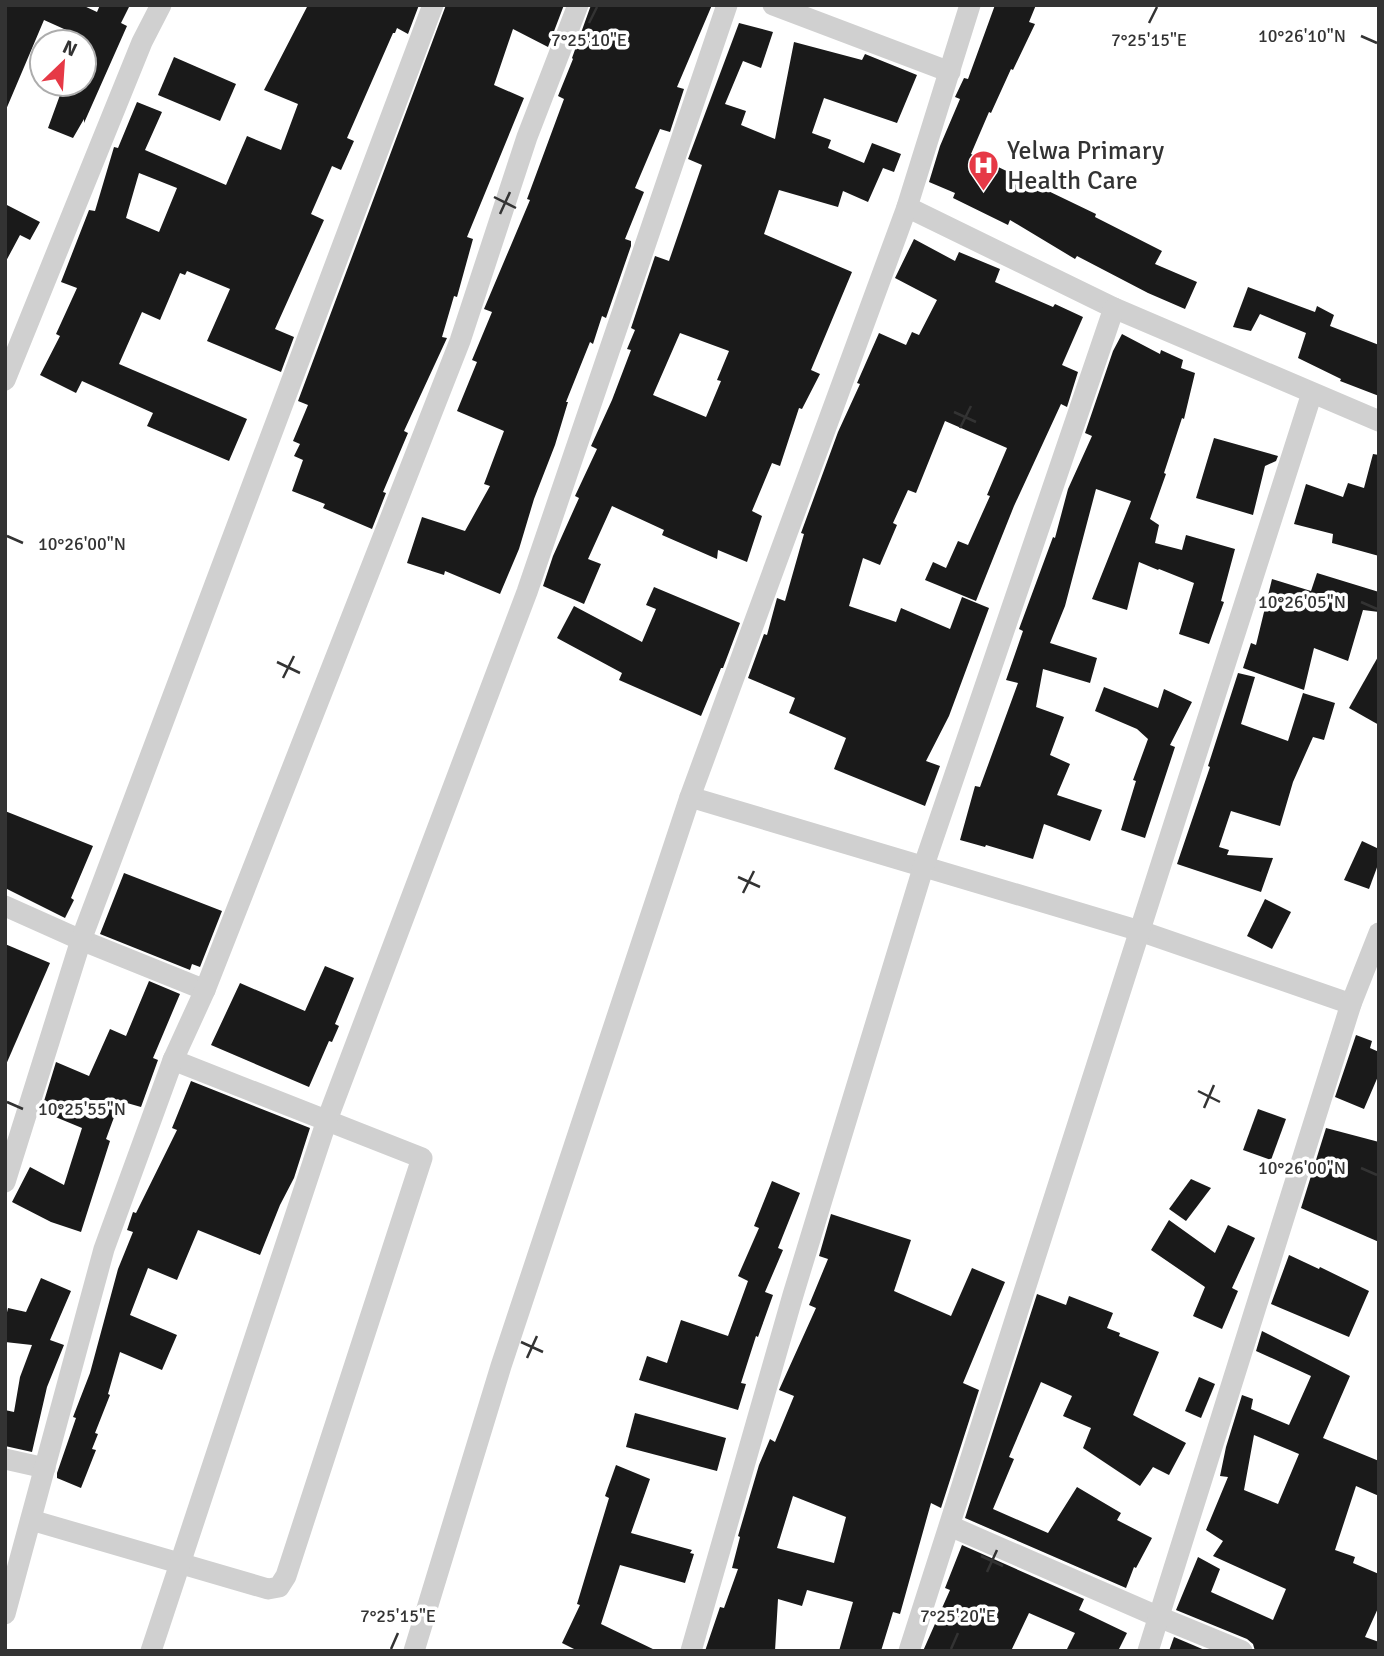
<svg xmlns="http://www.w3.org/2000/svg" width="1384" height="1656" font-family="Signika,sans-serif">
<rect width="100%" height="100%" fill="#fff"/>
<!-- building -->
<g fill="#1a1a1a" fill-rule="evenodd">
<path d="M5 5H82L97 12 100 5H130L121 23 127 26 84 123V119L73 138 48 128 64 84H84V38L44 20 5 112Z"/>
<path d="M308 5H419L408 34 397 28 395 33H393L347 138 354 141 341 170 332 166 311 214 324 220 275 329 294 337 281 372 207 341 230 289 187 271 185 275 180 273 160 320 142 312 119 364 247 419 229 461 147 426 153 413 82 381 76 393 40 375 60 336 56 334 77 288 61 282 89 210 95 211 114 147 118 148 137 102 162 112 145 150 226 185 247 136 281 150 298 104 264 90ZM139 173 177 188 159 232 126 218Z"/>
<path d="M446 5H564L548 47 513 29 494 85 524 98 467 237 473 239 457 297 454 296 442 337 447 338 404 431 408 433 383 492 386 493 372 529 323 508 325 504 292 491 303 460 294 456 300 444 293 441 308 405 298 401Z"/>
<path d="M591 5H712L677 87 684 89 670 132 660 129 635 188 644 192 625 239 631 241V246L606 318 602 316 593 344 590 342 566 402H568L555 445 534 499 519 549 500 594 445 571 444 575 407 563 422 517 465 531 490 486 484 484 504 431 457 411 477 362 472 360 492 312 484 309 530 200 527 199 564 99 558 96 573 59 572 58Z"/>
<path d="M995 5H1036L1029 22 1035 24 1013 70 1011 69 991 113 989 112 971 154 1096 214 1095 217 1162 251 1155 264 1197 282 1185 309 1148 293 1077 256 1075 259 1010 220 1008 225 953 198 955 193 929 182 940 146 960 99 955 97 964 78 968 79Z"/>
<path d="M739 23 773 32 761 68 743 61 725 104 746 111 741 125 775 139 794 42 862 60 865 54 917 75 897 123 824 98 812 133 831 140 828 148 864 163 872 143 901 154 894 172 883 168 868 202 843 191 838 207 779 190 764 234 852 272 811 370 820 374 802 409 799 408 780 466 772 463 752 511 762 516 747 562 718 550 717 559 662 535 664 530 612 506 588 559 601 564 584 604 543 586 553 556 579 498 575 496 597 449 591 446 612 400 631 350 627 349 635 330 631 328 655 256 669 261 702 165 688 159ZM680 333 729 351 717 380 721 381 706 417 653 395Z"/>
<path d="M174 57 236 84 220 121 158 95Z"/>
<path d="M5 204 40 222 30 240 20 235 5 263Z"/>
<path d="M914 239 955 261 959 252 1000 269 995 282 1053 307 1055 304 1083 317 1062 365 1078 372 1067 407 1061 404 1014 506 976 601 925 580 933 562 946 568 958 541 968 545 990 496 987 495 1007 448 945 421 916 493 908 490 893 523 897 525 880 565 863 558 849 606 896 622 901 608 950 629 962 597 989 608 949 716 926 761 940 766 925 806 834 769 846 738 789 713 795 698 748 678 764 634 767 635 777 598 785 601 804 534 801 533 838 432 860 384 857 383 879 333 906 345 912 332 919 335 937 300 895 278Z"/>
<path d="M1248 287 1315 312 1317 306 1334 315 1330 326 1379 345V396L1340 381 1341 379 1298 358 1306 333 1260 314 1251 331 1233 327Z"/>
<path d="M1122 334 1160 354 1161 350 1183 360 1181 368 1195 373 1184 419 1182 418 1164 473 1166 474 1150 519 1159 525 1155 543 1182 550 1186 535 1235 549 1221 601 1224 602 1209 644 1179 634 1194 583 1159 569 1158 570 1139 562 1127 610 1092 599 1131 501 1096 489 1065 606 1050 643 1097 658 1090 683 1043 669 1036 707 1064 717 1050 755 1070 764 1057 795 1102 810 1090 841 1044 824 1033 859 986 845 985 847 960 840 975 786 980 787 1018 683 1006 680 1023 631 1019 629 1053 537 1055 538 1068 489 1092 436 1085 433 1113 351Z"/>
<path d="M1214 438 1278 456 1276 461 1265 466 1253 515 1196 498Z"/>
<path d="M1373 454 1379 455V556L1332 543 1333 534 1294 524 1306 484 1343 497 1348 483 1364 488Z"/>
<path d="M1317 573 1379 592V612L1363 610 1348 661 1314 648 1304 690 1243 668 1251 643 1256 645 1272 579 1311 591Z"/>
<path d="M654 587 740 623 723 668H721L701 716 619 680 622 673 557 638 574 606 642 642 656 609 646 605Z"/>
<path d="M1379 655V725L1349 708Z"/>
<path d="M1238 673 1255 677 1241 724 1288 741 1303 693 1335 703 1324 740 1313 737 1293 782 1280 826 1231 811 1219 847 1229 850 1227 855 1273 858 1261 892 1177 864 1210 767 1208 766Z"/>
<path d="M1104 687 1158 708 1164 689 1192 702 1170 745 1175 747 1145 838 1121 830 1136 781 1133 780 1148 739 1137 729 1095 711Z"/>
<path d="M5 811 93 846 71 898 74 900 65 918 5 888Z"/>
<path d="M1362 841 1379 849V862L1369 889 1344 880Z"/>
<path d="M124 873 222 911 200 967 192 964 190 970 100 934Z"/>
<path d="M1265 899 1291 912 1272 949 1247 936Z"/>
<path d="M5 944 50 963 5 1067Z"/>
<path d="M325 966 354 978 335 1024 339 1026 332 1042 329 1041 309 1087 211 1045 240 983 305 1011Z"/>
<path d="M149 981 180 994 153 1058 158 1060 141 1107 120 1101 106 1139 110 1141 81 1232 51 1222 12 1202 30 1167 64 1185 82 1128 41 1111 56 1062 89 1076 110 1029 126 1036Z"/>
<path d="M1356 1035 1372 1041 1370 1048 1379 1052V1074L1364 1109 1335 1097Z"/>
<path d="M191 1081 310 1128 294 1178 280 1205 260 1255 198 1230 177 1280 148 1268 130 1315 177 1335 162 1370 120 1352 108 1394 110 1395 95 1433 98 1434 92 1449 96 1450 81 1488 57 1478V1473L76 1418 73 1417 90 1373 118 1269 133 1232 127 1230 133 1212 136 1213 177 1130 172 1128Z"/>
<path d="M1258 1109 1286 1119 1271 1160 1243 1150Z"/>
<path d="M1326 1128 1379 1142V1242L1301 1208Z"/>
<path d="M1191 1179 1211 1188 1186 1221 1169 1209Z"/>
<path d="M772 1181 800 1193 778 1248 783 1250 765 1292 773 1295 758 1337 756 1336 741 1383 746 1384 738 1410 639 1380 647 1356 667 1363 681 1320 728 1336 748 1281 738 1276 759 1228 754 1226Z"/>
<path d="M831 1214 911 1240 894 1291 951 1316 972 1268 1005 1282 963 1383 979 1390 941 1508 931 1503 900 1614 893 1612 881 1651H839L853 1602 807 1590 802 1606 778 1599 775 1651H705L720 1607 724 1608 738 1569 732 1568 740 1537 738 1536 759 1465 770 1439 775 1442 794 1396 779 1390 816 1308 809 1305 828 1259 819 1256ZM793 1496 846 1517 834 1563 777 1548Z"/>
<path d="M1169 1220 1215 1253 1228 1225 1255 1238 1232 1288 1238 1291 1222 1329 1193 1316 1205 1287 1151 1250Z"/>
<path d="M1289 1255 1319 1269 1320 1267 1369 1291 1349 1337 1271 1304Z"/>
<path d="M41 1278 71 1291 50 1340 64 1345 47 1387 32 1452 5 1446V1410L14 1412 20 1377 32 1345 5 1342V1321L8 1308 26 1312Z"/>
<path d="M1037 1294 1066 1305 1069 1296 1113 1313 1107 1328 1120 1333 1119 1336 1159 1352 1133 1415 1186 1443 1169 1475 1153 1467 1140 1486 1083 1448 1091 1428 1063 1416 1072 1396 1041 1382 1009 1457 1014 1459 993 1509 1048 1533 1077 1487 1121 1513 1117 1520 1152 1538 1136 1568 1134 1567 1126 1588 965 1518Z"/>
<path d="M1262 1331 1350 1376 1323 1438 1379 1461V1496L1356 1486 1335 1550 1355 1557 1353 1563 1379 1574V1606L1365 1637 1379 1642V1651H1255L1253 1644 1247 1639 1176 1610 1198 1557 1220 1569 1211 1592 1273 1620 1286 1589 1213 1556 1223 1541 1206 1530 1228 1477 1220 1476 1226 1447 1242 1395 1253 1399 1251 1409 1289 1425 1311 1376 1256 1351ZM1254 1435 1299 1454 1278 1504 1244 1490Z"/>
<path d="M1199 1377 1215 1384 1201 1418 1185 1411Z"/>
<path d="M635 1413 726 1438 717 1471 626 1447Z"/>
<path d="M616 1465 650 1479 631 1533 692 1550 690 1553 694 1554 685 1583 620 1565 601 1624 657 1651H578L562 1643 580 1605 577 1604 609 1498 605 1496Z"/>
<path d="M962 1545 1084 1599 1079 1610 1127 1633 1118 1651H1066L1075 1633 1029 1613 1011 1651H923L950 1590 945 1588Z"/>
<path d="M1174 1637 1207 1651H1169Z"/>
</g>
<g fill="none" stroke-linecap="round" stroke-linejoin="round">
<!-- minor -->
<g stroke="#d0d0d0" stroke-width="21">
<path d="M773 5 950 72"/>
<path d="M907 207 1114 308 1379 421"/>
<path d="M5 380 142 42 161 5"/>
<path d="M690 797 1140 931 1351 1004"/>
<path d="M5 906 81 940 205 990"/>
<path d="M5 1182 81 940 433 5"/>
<path d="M5 1459 45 1468"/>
<path d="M31 1520 268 1589 279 1587 286 1576 422 1158 173 1060"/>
<path d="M950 1526 1159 1617 1242 1651"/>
<path d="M5 1614 104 1249 173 1060 205 990 460 341 527 137 578 5"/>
<path d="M151 1651 327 1120 527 592 727 5"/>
<path d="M414 1651 501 1366 690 797 907 207 970 5"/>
<path d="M691 1651 793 1295 924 865 1114 308"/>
<path d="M909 1651 1312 393"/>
<path d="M1148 1651 1351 1004 1379 933"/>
</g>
</g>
<!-- ticks -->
<path fill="none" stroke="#333" stroke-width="2.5" d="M589 23 597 7M1149 23 1157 7M1361 36 1377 43M494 197 516 208M500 214 510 192M954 412 976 422M960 428 971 406M7 536 23 543M1361 602 1377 609M277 662 300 673M283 678 294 656M738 877 760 887M743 893 754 871M1198 1091 1220 1102M7 1102 23 1109M1204 1108 1214 1085M1361 1168 1377 1175M521 1342 543 1352M527 1358 537 1336M981 1556 1003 1566M987 1572 997 1550M391 1649 398 1633M951 1649 958 1633"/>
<!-- icons -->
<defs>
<symbol id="hospital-pin" viewBox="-11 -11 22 30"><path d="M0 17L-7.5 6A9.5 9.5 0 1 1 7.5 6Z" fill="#e63946" stroke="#fff"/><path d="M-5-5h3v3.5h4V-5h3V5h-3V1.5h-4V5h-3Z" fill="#fff"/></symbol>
</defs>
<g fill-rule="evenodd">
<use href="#hospital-pin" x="966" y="148" width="35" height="47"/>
</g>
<g text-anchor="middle" stroke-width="7" stroke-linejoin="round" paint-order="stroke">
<!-- poi labels -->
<g font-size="26" fill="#333" stroke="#fff" text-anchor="start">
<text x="1007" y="159">Yelwa Primary<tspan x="1007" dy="30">Health Care</tspan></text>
</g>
</g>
<g font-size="18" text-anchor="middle" fill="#333" stroke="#fff" stroke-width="7" stroke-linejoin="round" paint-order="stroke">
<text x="1302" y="42">10°26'10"N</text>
<text x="589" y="46">7°25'10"E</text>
<text x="1149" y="46">7°25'15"E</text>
<text x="82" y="550">10°26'00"N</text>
<text x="1302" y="608">10°26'05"N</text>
<text x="82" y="1115">10°25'55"N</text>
<text x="1302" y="1174">10°26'00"N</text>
<text x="398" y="1622">7°25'15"E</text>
<text x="958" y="1622">7°25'20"E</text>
</g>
<!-- border -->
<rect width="1384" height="1656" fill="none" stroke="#333333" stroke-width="14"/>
<!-- north arrow -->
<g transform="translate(63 63) rotate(25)"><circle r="33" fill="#ffffff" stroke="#adadad" stroke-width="2"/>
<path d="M0-5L12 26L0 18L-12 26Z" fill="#e63946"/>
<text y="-10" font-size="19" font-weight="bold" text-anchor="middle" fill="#333333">N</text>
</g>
</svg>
